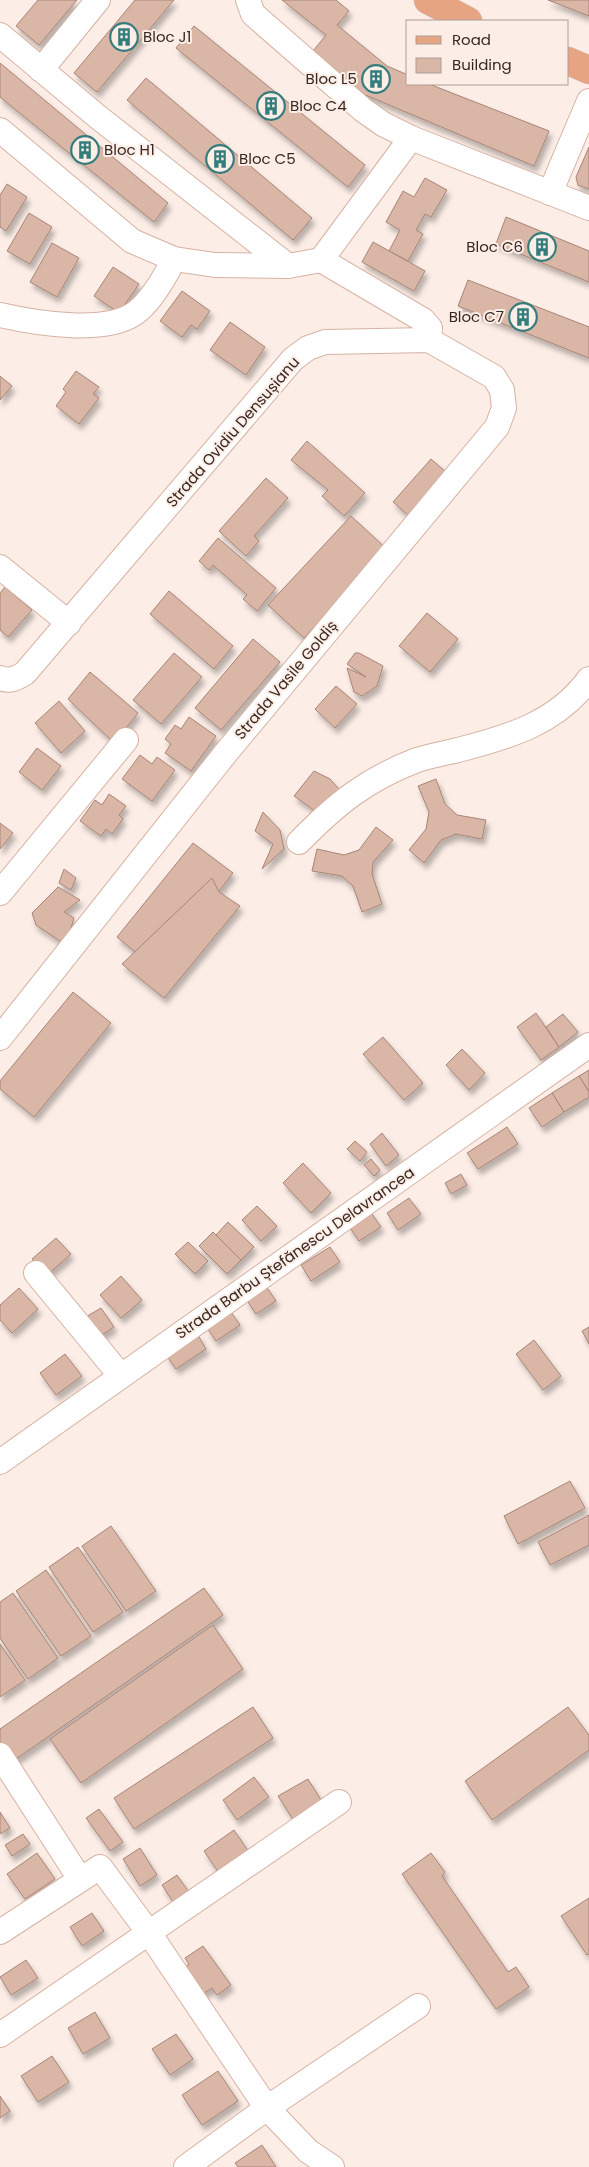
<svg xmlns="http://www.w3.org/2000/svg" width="589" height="2167" font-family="Poppins,sans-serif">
<defs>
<filter id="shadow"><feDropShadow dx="3" dy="5.5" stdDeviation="2.5" flood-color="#0004"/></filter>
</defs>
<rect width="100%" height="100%" fill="#fcede6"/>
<!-- building -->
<g fill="#dab6a7" stroke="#a78576" filter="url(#shadow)">
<path d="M38 0H77L39 45 16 26Z"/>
<path d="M135 0H174L97 92 74 73Z"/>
<path d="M282 0H336L349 11 337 25 387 66 408 75V84H429L549 131 534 166 363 94 313 51 326 35Z"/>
<path d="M548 0H589V16Z"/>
<path d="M194 26 365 165 348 187 176 48Z"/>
<path d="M0 63 168 203 154 222 0 97Z"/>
<path d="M146 78 312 218 293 240 127 100Z"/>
<path d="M589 147V189L578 185 576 177Z"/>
<path d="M425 178 447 190 431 217 425 214 416 230 423 234 408 261 389 251 400 230 386 222 403 191 414 197Z"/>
<path d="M7 184 27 197 6 231 0 227V195Z"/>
<path d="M29 213 52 227 30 264 7 251Z"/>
<path d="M506 217 589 251V282L496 244Z"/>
<path d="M373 242 425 271 414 291 362 262Z"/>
<path d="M52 243 79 258 57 297 30 282Z"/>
<path d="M113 267 139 284 119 313 94 296Z"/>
<path d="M468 280 589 327V358L458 306Z"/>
<path d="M182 291 210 311 197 329 191 325 182 337 160 321Z"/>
<path d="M230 322 265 347 246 375 210 350Z"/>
<path d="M76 371 99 387 93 394 99 398 79 424 56 406 66 392 63 389Z"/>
<path d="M0 376 12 386 0 400Z"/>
<path d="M307 441 365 493 344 516 322 496 328 490 291 460Z"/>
<path d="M431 459 453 478 415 521 393 502Z"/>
<path d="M266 478 288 498 254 536 259 541 246 556 219 531Z"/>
<path d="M351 516 388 550 304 638 268 605Z"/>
<path d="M218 538 276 588 257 611 243 599 247 595 213 565 209 570 199 561Z"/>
<path d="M5 587 32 610 8 637 0 630V593Z"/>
<path d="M169 591 233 646 214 669 150 614Z"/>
<path d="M427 613 458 639 430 672 399 646Z"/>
<path d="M253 639 280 662 221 730 195 708Z"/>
<path d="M174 653 202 677 161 724 133 700Z"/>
<path d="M355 653H359L383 666 377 686 362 696 354 692 347 668 366 677 347 664Z"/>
<path d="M90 672 138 713 114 743 68 699Z"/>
<path d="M336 686 357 704 335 728 315 709Z"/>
<path d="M59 701 85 731 61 753 35 723Z"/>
<path d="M189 717 216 736 191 771 165 753 171 744 165 739 175 725 181 729Z"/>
<path d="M37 748 61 766 42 790 19 772Z"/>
<path d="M140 755 152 764 157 757 175 770 152 801 122 779Z"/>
<path d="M314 771 330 779 339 789 318 813 294 796Z"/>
<path d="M436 779 445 804 457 815 486 820 482 839 456 834 441 840 424 863 409 850 426 829 429 812 418 786Z"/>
<path d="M109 794 126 806 119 815 123 819 112 834 106 829 101 836 80 821 95 800 102 805Z"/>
<path d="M263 812 280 830 284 849 262 869 273 844 255 831Z"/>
<path d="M0 823 13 833 0 849Z"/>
<path d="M376 827 393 840 373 862 372 874 382 904 362 912 353 886 342 876 312 871 317 849 344 855 359 850Z"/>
<path d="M193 843 233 873 157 970 117 937Z"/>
<path d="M64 869 76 878 71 890 59 883Z"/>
<path d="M212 878 219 892 240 906 164 998 122 964Z"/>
<path d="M58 887 80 900 64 912 74 918 66 945 36 925 32 913Z"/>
<path d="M73 992 111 1023 34 1117 0 1089V1081Z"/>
<path d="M536 1013 559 1047 541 1060 517 1027Z"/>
<path d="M563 1014 578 1032 559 1047 546 1027Z"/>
<path d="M383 1037 423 1083 404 1100 363 1054Z"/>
<path d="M462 1049 485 1073 469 1090 446 1065Z"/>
<path d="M589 1070V1092L579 1076Z"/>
<path d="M579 1076 589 1092V1097L564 1112 552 1093Z"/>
<path d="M552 1093 564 1112 542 1127 529 1108Z"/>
<path d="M507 1127 518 1144 478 1169 467 1153Z"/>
<path d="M382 1133 399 1155 386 1166 370 1144Z"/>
<path d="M355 1141 367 1152 360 1161 347 1149Z"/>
<path d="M371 1159 380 1170 374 1176 364 1165Z"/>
<path d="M303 1163 331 1193 311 1213 283 1183Z"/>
<path d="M461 1174 467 1185 451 1194 445 1183Z"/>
<path d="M409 1198 421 1214 398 1230 387 1213Z"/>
<path d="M257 1206 277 1226 261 1241 242 1220Z"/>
<path d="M370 1211 381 1227 359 1241 348 1225Z"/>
<path d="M228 1222 254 1247 241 1260 216 1235Z"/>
<path d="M213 1232 241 1260 227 1274 199 1246Z"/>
<path d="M56 1238 71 1254 47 1275 32 1259Z"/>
<path d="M188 1242 208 1261 195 1274 175 1254Z"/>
<path d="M330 1247 340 1262 311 1281 301 1265Z"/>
<path d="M121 1276 142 1300 121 1318 100 1295Z"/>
<path d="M266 1286 276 1301 256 1314 246 1299Z"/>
<path d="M19 1288 38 1309 12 1333 0 1320V1305Z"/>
<path d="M101 1308 114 1327 97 1338 84 1318Z"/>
<path d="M231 1312 240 1325 216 1341 207 1328Z"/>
<path d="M589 1327V1344L582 1331Z"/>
<path d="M198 1335 206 1349 176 1369 166 1355Z"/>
<path d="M534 1340 561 1376 543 1390 516 1354Z"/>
<path d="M65 1354 82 1376 56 1395 40 1373Z"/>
<path d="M570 1481 585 1508 518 1544 504 1516Z"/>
<path d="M589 1515V1545L550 1565 538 1542Z"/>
<path d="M111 1526 156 1591 126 1611 82 1546Z"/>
<path d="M78 1547 123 1612 93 1632 49 1567Z"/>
<path d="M46 1570 91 1636 61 1656 16 1591Z"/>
<path d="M204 1588 223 1615 13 1761 0 1742V1729Z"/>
<path d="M13 1593 58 1658 28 1679 0 1638V1602Z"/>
<path d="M213 1625 243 1669 81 1783 50 1739Z"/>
<path d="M0 1644 25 1680 0 1697Z"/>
<path d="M253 1707 273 1738 134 1829 114 1798Z"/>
<path d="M568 1707 589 1735V1750L492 1820 465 1781Z"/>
<path d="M254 1777 269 1797 237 1820 223 1800Z"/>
<path d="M308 1779 323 1803 294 1821 278 1796Z"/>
<path d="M99 1809 123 1842 110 1851 86 1818Z"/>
<path d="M0 1812 10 1828 0 1834Z"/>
<path d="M234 1830 251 1855 221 1876 204 1851Z"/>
<path d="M23 1834 30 1844 12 1856 5 1845Z"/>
<path d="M140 1848 157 1875 140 1886 123 1859Z"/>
<path d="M37 1853 55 1879 25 1899 7 1874Z"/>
<path d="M431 1853 445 1872 442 1876 508 1972 516 1967 529 1987 496 2009 402 1874Z"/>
<path d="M177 1875 191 1895 175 1905 162 1885Z"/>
<path d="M589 1898V1954L587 1955 561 1916Z"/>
<path d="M92 1913 104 1931 82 1946 70 1927Z"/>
<path d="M203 1946 231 1985 217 1995 212 1988 201 1995 183 1969 189 1964 185 1958Z"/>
<path d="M26 1960 38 1978 11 1995 0 1977Z"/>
<path d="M95 2012 110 2038 83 2054 68 2028Z"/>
<path d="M176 2034 193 2059 170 2075 152 2049Z"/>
<path d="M52 2056 69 2082 38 2102 21 2076Z"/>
<path d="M218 2071 238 2101 202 2125 182 2095Z"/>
<path d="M0 2096 10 2111 0 2118Z"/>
<path d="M262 2145 276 2167H238L235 2163Z"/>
</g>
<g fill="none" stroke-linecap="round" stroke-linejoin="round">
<defs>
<g id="minor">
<path d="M248 0 253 14 363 110 383 124 411 138 589 208"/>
<path d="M0 35 98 117 288 266"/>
<path d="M41 70 98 0"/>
<path d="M0 130 132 241 174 259 215 265 288 266 321 260 411 138"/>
<path d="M550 193 589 101"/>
<path d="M321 260 423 320 430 328 429 340"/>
<path d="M0 315C34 323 111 336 139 310 154 297 165 277 174 259"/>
<path d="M0 567 69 623"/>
<path d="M0 678C10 682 17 678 25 673L293 359 308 348 325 342 429 340 494 377 502 390 504 408 497 427 225 754 0 1038"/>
<path d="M299 842C336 804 367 779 417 760 430 756 445 753 458 750 509 737 557 723 589 679"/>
<path d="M0 893 126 740"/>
<path d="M36 1273 121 1376"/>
<path d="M0 1462 589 1045"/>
<path d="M0 1755 80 1879"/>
<path d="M0 1932 100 1867 149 1933 267 2108 308 2151 332 2167"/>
<path d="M0 2035 339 1802"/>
<path d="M186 2167 267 2108 418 2006"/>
</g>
<g id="major">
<path d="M428 0 468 21"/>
<path d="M568 61 589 70"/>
</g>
</defs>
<!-- minor casing -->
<use href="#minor" stroke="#d6b2a3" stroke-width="26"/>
<!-- major casing -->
<use href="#major" stroke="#d3d0ce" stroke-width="29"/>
<!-- minor -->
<use href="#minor" stroke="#fff" stroke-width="24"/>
<!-- major -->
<use href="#major" stroke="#e6a482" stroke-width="28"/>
</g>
<!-- icons -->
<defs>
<symbol id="building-ring" viewBox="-11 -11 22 22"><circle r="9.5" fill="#fcede6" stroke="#347d7d" stroke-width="1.5"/><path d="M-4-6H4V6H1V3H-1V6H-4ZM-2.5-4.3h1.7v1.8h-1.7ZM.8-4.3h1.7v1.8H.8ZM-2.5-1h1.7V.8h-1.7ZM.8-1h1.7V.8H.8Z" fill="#347d7d"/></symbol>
</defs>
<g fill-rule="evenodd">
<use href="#building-ring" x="108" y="21" width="32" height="32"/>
<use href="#building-ring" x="360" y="63" width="32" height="32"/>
<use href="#building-ring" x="255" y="90" width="32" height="32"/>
<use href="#building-ring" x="69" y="134" width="32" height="32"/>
<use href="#building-ring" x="204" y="143" width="32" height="32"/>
<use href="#building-ring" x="526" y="231" width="32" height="32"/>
<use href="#building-ring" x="507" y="301" width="32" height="32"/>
</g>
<g text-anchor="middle" stroke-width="4" stroke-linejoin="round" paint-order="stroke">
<!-- poi labels -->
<g font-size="15" fill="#362822" stroke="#fcede6" text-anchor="start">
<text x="143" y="42">Bloc J1</text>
<text x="357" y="84" text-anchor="end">Bloc L5</text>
<text x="290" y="111">Bloc C4</text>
<text x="104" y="155">Bloc H1</text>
<text x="239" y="164">Bloc C5</text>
<text x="523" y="252" text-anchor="end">Bloc C6</text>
<text x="504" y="322" text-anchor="end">Bloc C7</text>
</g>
<!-- street labels -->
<g font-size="15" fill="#362822" stroke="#fcede6">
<text transform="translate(233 432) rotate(-49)" y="5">Strada Ovidiu Densușianu</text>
<text transform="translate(286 680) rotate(-50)" y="5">Strada Vasile Goldiș</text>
<text transform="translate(295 1253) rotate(-35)" y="5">Strada Barbu Ștefănescu Delavrancea</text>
</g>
</g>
<!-- legend -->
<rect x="406" y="20" width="162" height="65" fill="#fcede6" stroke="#ad9e98"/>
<rect x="416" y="36" width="25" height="8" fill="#e6a482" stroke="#ad9e98"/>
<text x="452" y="45" font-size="15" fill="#362822">Road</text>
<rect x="416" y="58" width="25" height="15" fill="#dab6a7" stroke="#ad9e98"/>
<text x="452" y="70" font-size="15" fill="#362822">Building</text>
</svg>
